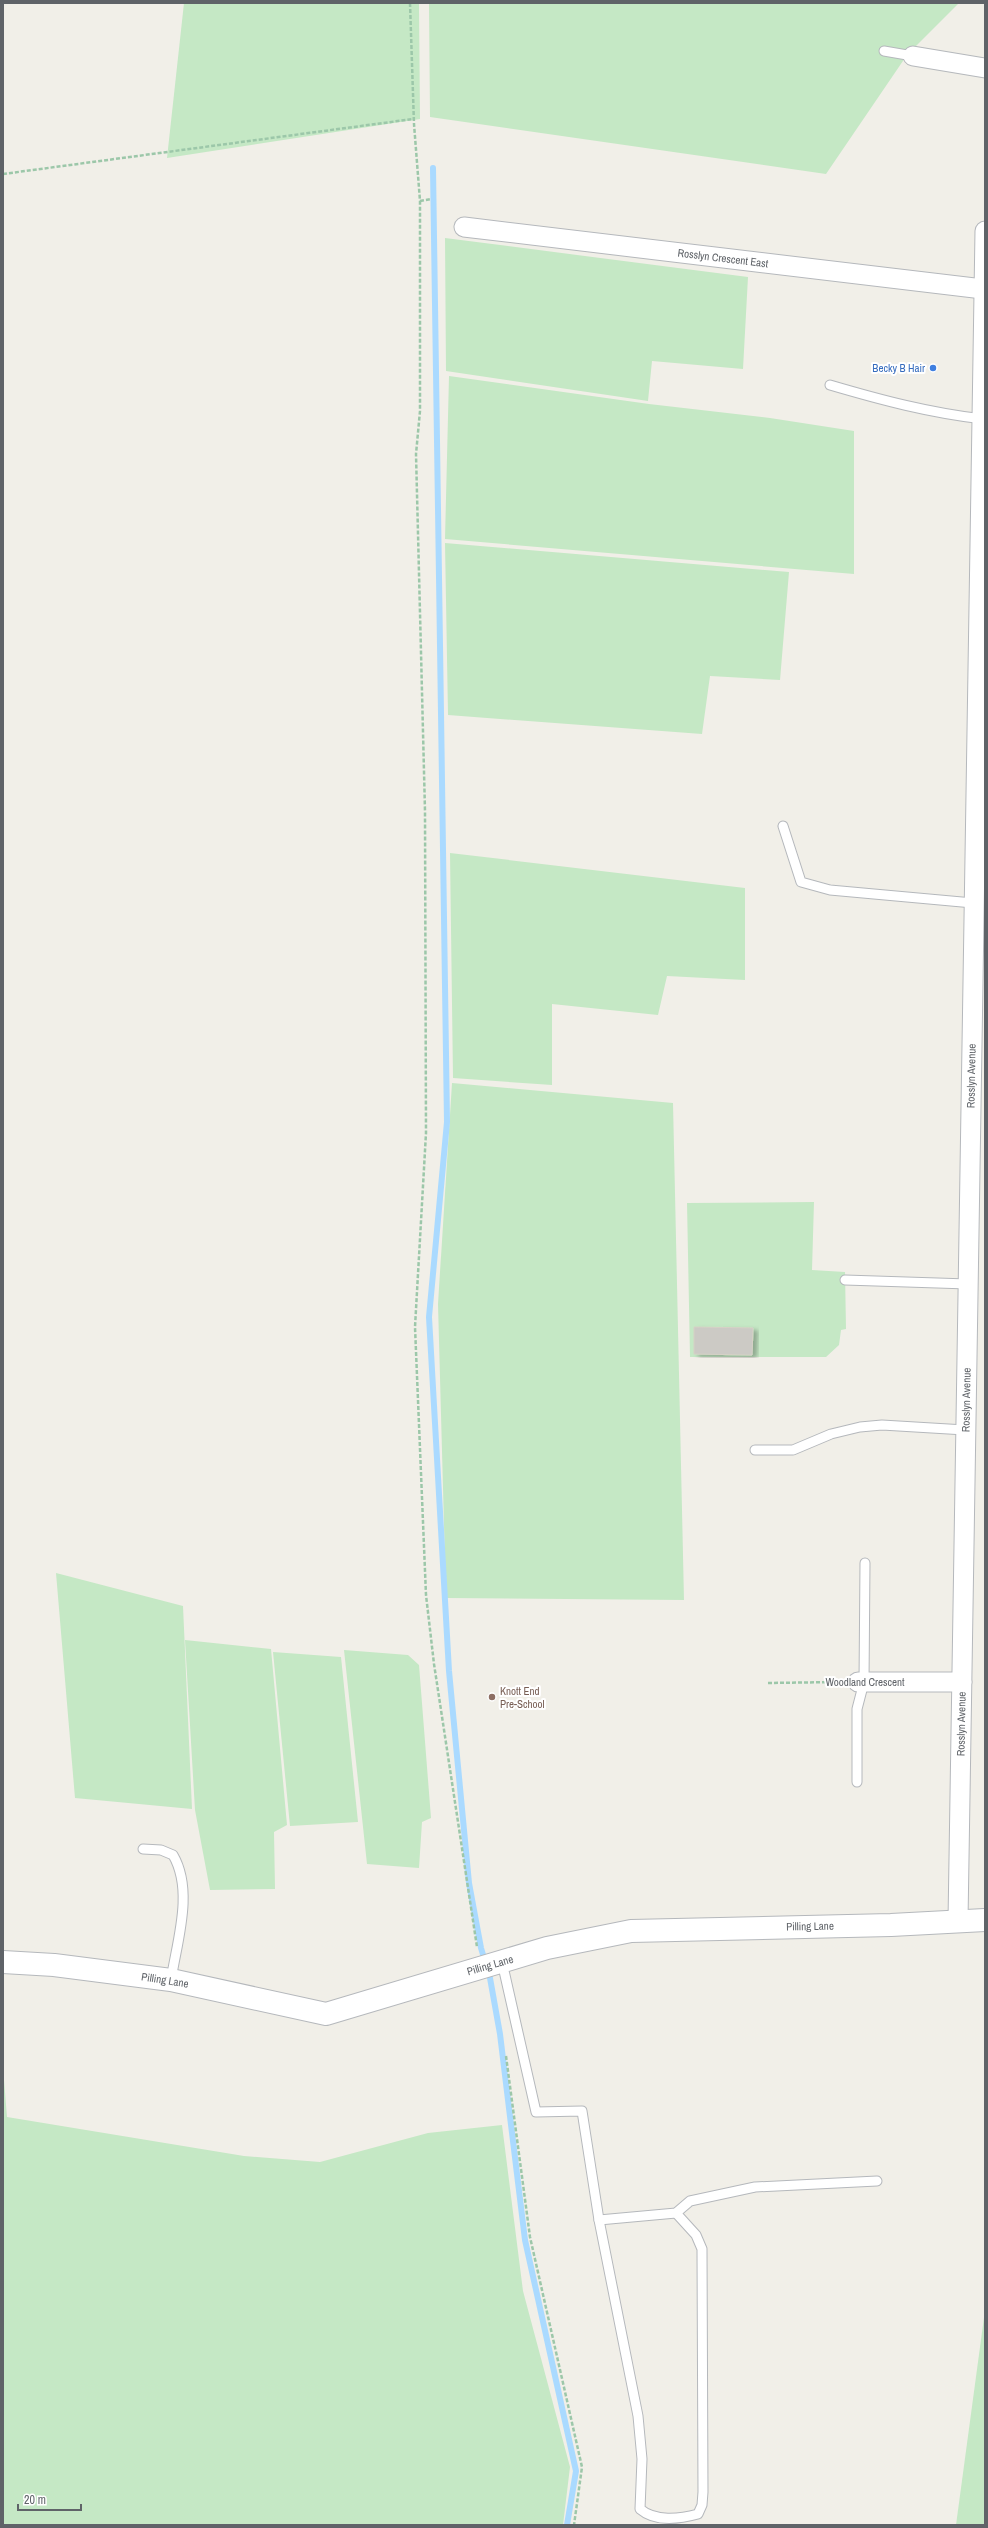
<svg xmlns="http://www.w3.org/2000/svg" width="988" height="2528" font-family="'Archivo Narrow',sans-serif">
<defs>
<filter id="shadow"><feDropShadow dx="4.5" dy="2.5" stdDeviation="2" flood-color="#0004"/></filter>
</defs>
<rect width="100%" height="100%" fill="#f1efe8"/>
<!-- green -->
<g fill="#c5e8c5">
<path d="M184 3H419L420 119 167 158Z"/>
<path d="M429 3H959L907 55 826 174 430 117Z"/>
<path d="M445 238 748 277 743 369 652 361 648 401 446 371Z"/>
<path d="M449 376 649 404 770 418 854 431V574L445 539Z"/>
<path d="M445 543 789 572 780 680 710 676 702 734 448 715Z"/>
<path d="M450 853 745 888V980L667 976 658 1015 552 1004V1085L453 1078Z"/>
<path d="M452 1083 673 1103 684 1600 446 1598 438 1304Z"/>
<path d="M814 1202 812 1270 845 1272 846 1329 841 1330 839 1345 826 1357H690L687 1203Z"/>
<path d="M56 1573 183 1606 192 1809 75 1798Z"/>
<path d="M185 1640 271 1649 287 1825 274 1832 275 1889 210 1890 195 1810Z"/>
<path d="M344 1650 408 1655 419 1665 431 1818 422 1822 419 1868 367 1864Z"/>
<path d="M273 1652 341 1657 358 1822 290 1826Z"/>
<path d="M3 2067 7 2117 244 2156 320 2162 428 2133 502 2125 523 2291 570 2467 563 2525H3Z"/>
<path d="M985 2310V2525H956Z"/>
</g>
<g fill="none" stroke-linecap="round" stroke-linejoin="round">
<!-- stream -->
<path stroke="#aadaff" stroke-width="6" d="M433 168 447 1122 429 1317 449 1671 469 1883 481 1948 490 1978 500 2034 525 2240 576 2471 567 2525"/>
</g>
<!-- building -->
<path fill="#cccac5" stroke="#d6d1c6" filter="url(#shadow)" d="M694 1327 753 1328 752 1355 694 1354Z"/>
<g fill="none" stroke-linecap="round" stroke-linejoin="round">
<defs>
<g id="service">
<path d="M884 51 913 56"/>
<path d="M830 385C881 400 930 413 983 419"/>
<path d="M783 826 801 882 830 890 973 903"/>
<path d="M845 1280 968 1284"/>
<path d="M755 1450H793L831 1434 860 1427 882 1425 965 1430"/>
<path d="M857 1782V1709L864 1682 865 1563"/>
<path d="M143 1849 161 1850 173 1855C194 1891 177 1941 171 1980"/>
<path d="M502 1962 536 2112 582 2111 599 2220 638 2416 642 2459 640 2509C655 2522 680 2519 698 2514L702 2505 703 2492 702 2249 696 2235 676 2213"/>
<path d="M599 2220 676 2213 690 2201 755 2187 877 2181"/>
</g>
<g id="minor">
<path d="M913 56 985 68"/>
<path d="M464 227 983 289"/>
<path d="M858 1682H962"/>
<path d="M958 1921 985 231"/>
</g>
<path id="tertiary" d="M3 1962 54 1965 171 1980 326 2014 547 1948 631 1931 891 1925 985 1920"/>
</defs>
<!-- service casing -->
<use href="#service" stroke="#b5b8bc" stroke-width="11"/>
<!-- minor casing -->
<use href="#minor" stroke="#b5b8bc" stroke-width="21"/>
<!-- tertiary casing -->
<use href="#tertiary" stroke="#b5b8bc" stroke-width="24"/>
<!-- path -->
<g stroke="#9cc7a9" stroke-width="2.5" stroke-dasharray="4 2" stroke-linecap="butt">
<path d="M410 3 414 124 420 201V411L416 454 425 811 426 1133 415 1327 426 1595 434 1664 477 1947"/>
<path d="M3 174 413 119"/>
<path d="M420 201 431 199"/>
<path d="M768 1683 839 1682"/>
<path d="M506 2056 530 2237 582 2467 574 2525"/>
</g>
<!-- service -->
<use href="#service" stroke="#fff" stroke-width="9"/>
<!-- minor -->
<use href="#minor" stroke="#fff" stroke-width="19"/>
<!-- tertiary -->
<use href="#tertiary" stroke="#fff" stroke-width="22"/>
</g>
<!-- markers -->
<circle fill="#3f7fe0" stroke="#fff" stroke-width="1.5" cx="933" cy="368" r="4"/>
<circle fill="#8d6e63" stroke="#fff" stroke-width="1.5" cx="492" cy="1697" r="4"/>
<g text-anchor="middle" stroke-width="4" stroke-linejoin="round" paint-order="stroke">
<!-- street labels -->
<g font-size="11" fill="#5f6368" stroke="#fff">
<text transform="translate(723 258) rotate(7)" y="4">Rosslyn Crescent East</text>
<text transform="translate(971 1076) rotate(-89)" y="4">Rosslyn Avenue</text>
<text transform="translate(966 1400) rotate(-89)" y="4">Rosslyn Avenue</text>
<text x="865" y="1686">Woodland Crescent</text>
<text transform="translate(961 1724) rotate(-89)" y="4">Rosslyn Avenue</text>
<text transform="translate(810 1926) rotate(-1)" y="4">Pilling Lane</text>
<text transform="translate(490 1965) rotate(-16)" y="4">Pilling Lane</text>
<text transform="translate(165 1980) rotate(9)" y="4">Pilling Lane</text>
</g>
<!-- shop labels -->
<g font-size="11" fill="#366cbe" stroke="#fff" text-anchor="end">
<text x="925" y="372">Becky B Hair</text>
</g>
<!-- education labels -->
<g font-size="11" fill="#785e54" stroke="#fff" text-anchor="start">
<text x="500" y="1695">Knott End<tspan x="500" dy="13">Pre-School</tspan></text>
</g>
</g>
<!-- border -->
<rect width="988" height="2528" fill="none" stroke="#5f6368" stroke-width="8"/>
<!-- scale -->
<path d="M18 2504v6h63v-6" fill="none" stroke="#5f6368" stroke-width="2"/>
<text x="24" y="2504" font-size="12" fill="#5f6368" stroke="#ffffff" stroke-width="3" paint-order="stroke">20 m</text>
</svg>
